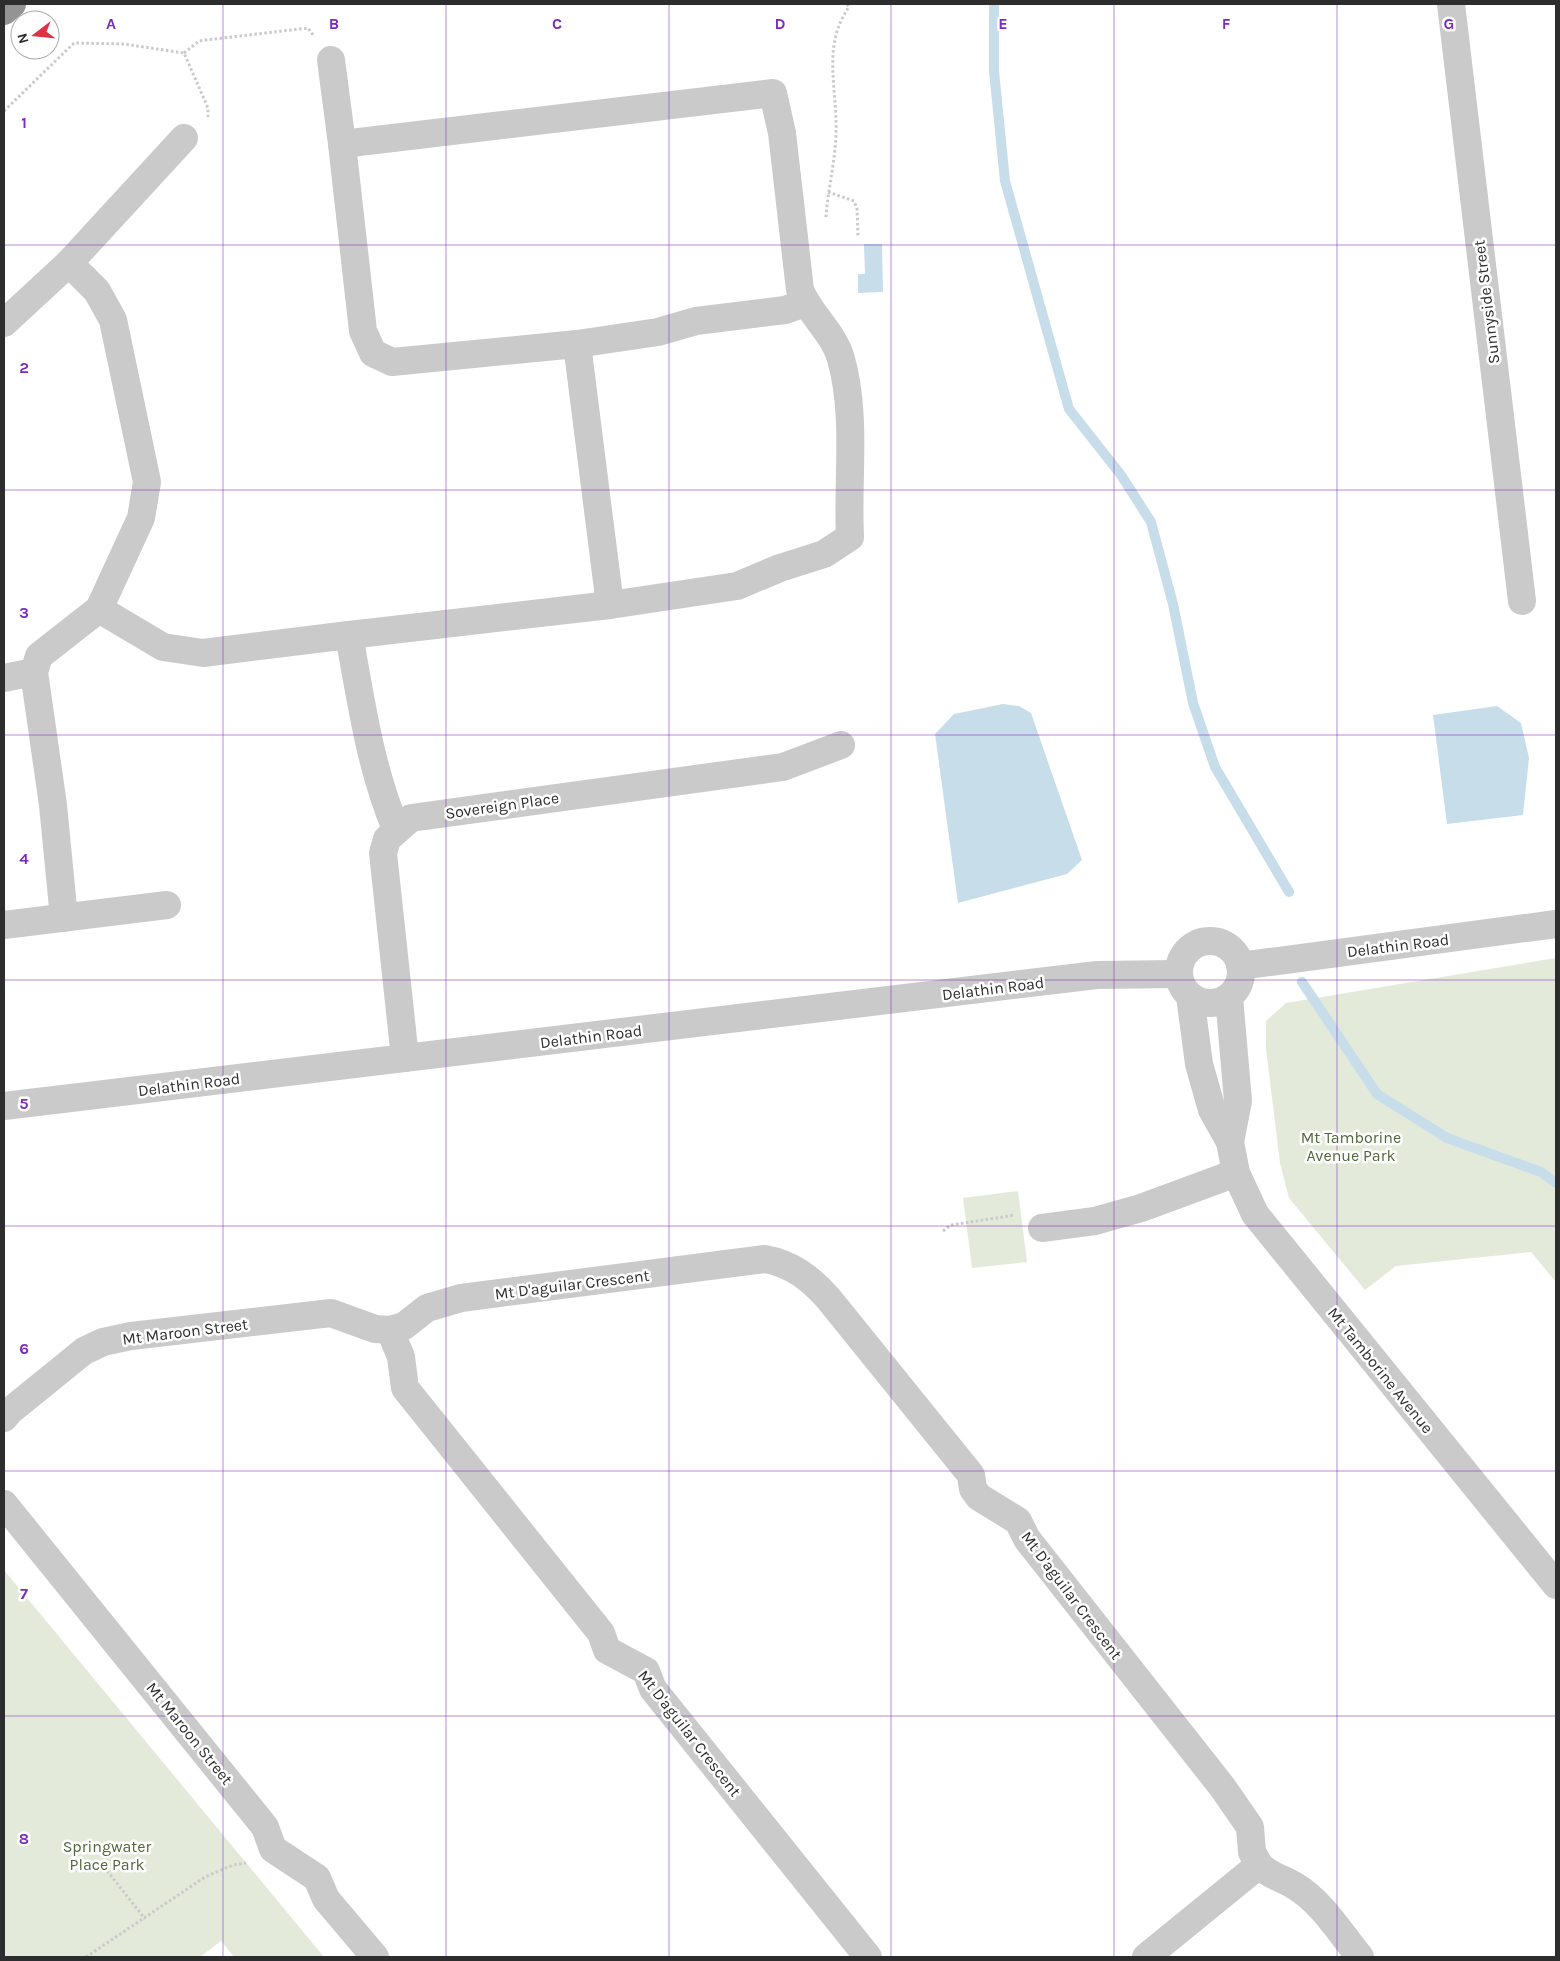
<svg xmlns="http://www.w3.org/2000/svg" width="1560" height="1961" font-family="Karla,sans-serif">
<rect width="100%" height="100%" fill="#fff"/>
<!-- green -->
<g fill="#e3eada">
<path d="M1556 958V1282L1531 1252 1396 1266 1365 1290 1289 1198 1280 1163 1266 1049V1021L1286 1003Z"/>
<path d="M1018 1191 1027 1262 972 1268 963 1198Z"/>
<path d="M4 1570 324 1957H234L221 1941 200 1957H4Z"/>
</g>
<!-- water -->
<g fill="#c7ddea">
<path d="M864 244H882L883 292 858 293V274H865Z"/>
<path d="M1003 704 1019 706 1031 713 1082 860 1067 874 958 903 935 734 954 714Z"/>
<path d="M1497 706 1521 723 1529 758 1523 815 1447 824 1433 715Z"/>
</g>
<g fill="none" stroke-linecap="round" stroke-linejoin="round">
<!-- stream -->
<g stroke="#c7ddea" stroke-width="10">
<path d="M994 4V71L1005 181 1069 409 1121 475 1151 522 1173 604 1193 703 1215 767 1289 892"/>
<path d="M1302 982 1377 1094 1447 1138 1541 1172 1556 1183"/>
</g>
<!-- path -->
<g stroke="#cacaca" stroke-width="3" stroke-dasharray="2.5 2.5" stroke-linecap="butt">
<path d="M184 53 199 41 206 40 308 28 313 35"/>
<path d="M4 111 74 43 124 44 184 53 208 108V117"/>
<path d="M828 192 854 201 857 208 858 236"/>
<path d="M826 217C828 188 836 159 836 130 837 87 822 45 849 7L847 4"/>
<path d="M943 1231 951 1225 1015 1215"/>
<path d="M101 1863 145 1919"/>
<path d="M86 1957 205 1877 233 1865 246 1863"/>
</g>
<!-- street -->
<g stroke="#cacaca" stroke-width="28">
<path d="M1451 4 1522 601"/>
<path d="M331 60 342 144"/>
<path d="M4 323 69 263 184 138"/>
<path d="M577 344 610 605"/>
<path d="M99 609 163 647 203 653 349 635C361 701 370 767 396 829"/>
<path d="M349 635 610 605 737 586 780 568 824 554 850 537C847 479 857 416 841 359 834 333 810 315 800 290L782 133 773 93 342 144 363 331 373 353 392 362 577 344 658 332 696 321 785 310 805 303"/>
<path d="M4 678 34 672"/>
<path d="M64 918 53 805 34 672 39 656 99 609 141 518 147 482 113 320 97 291 69 263"/>
<path d="M4 925 167 905"/>
<circle cx="1210" cy="972" r="31"/>
<path d="M1240 966 1556 924"/>
<path d="M1190 996 1199 1064 1212 1110 1230 1142 1236 1173 1255 1214 1556 1585"/>
<path d="M1229 997 1238 1101 1230 1142"/>
<path d="M405 1058 383 853 387 839 411 818 783 767 841 745"/>
<path d="M4 1106 1097 975 1179 974"/>
<path d="M1042 1228 1095 1221 1141 1208 1236 1173"/>
<path d="M4 1418 10 1411 84 1351 103 1342 131 1336 331 1313 375 1329 390 1330"/>
<path d="M4 1504 265 1827 273 1849 317 1878 326 1899 375 1957"/>
<path d="M868 1957 653 1689 646 1671 607 1650 601 1633 405 1388 401 1357 390 1330 404 1326 427 1308 461 1298 765 1259C792 1264 810 1278 828 1298L971 1475 973 1489 979 1497 1018 1521 1027 1539 1223 1788 1250 1827 1252 1852 1259 1865"/>
<path d="M1146 1957 1259 1865C1270 1876 1282 1878 1295 1886 1322 1902 1341 1934 1360 1957"/>
</g>
<!-- highway -->
<path stroke="#949494" stroke-width="28" d="M4 11 12 4"/>
</g>
<!-- grid -->
<path fill="none" stroke="#7b2cbf" stroke-width="1" stroke-opacity="0.55" d="M223 4V1957M446 4V1957M669 4V1957M891 4V1957M1114 4V1957M1337 4V1957M4 245H1556M4 490H1556M4 735H1556M4 980H1556M4 1226H1556M4 1471H1556M4 1716H1556"/>
<g text-anchor="middle" stroke-width="5" stroke-linejoin="round" paint-order="stroke">
<!-- street labels -->
<g font-size="16" fill="#2d2d2d" stroke="#fff">
<text transform="translate(1486 302) rotate(-97)" y="6">Sunnyside Street</text>
<text transform="translate(502 805) rotate(-8)" y="6">Sovereign Place</text>
<text transform="translate(1398 945) rotate(-7)" y="6">Delathin Road</text>
<text transform="translate(993 988) rotate(-7)" y="6">Delathin Road</text>
<text transform="translate(591 1036) rotate(-7)" y="6">Delathin Road</text>
<text transform="translate(189 1084) rotate(-7)" y="6">Delathin Road</text>
<text transform="translate(572 1284) rotate(-7)" y="6">Mt D'aguilar Crescent</text>
<text transform="translate(185 1331) rotate(-7)" y="6">Mt Maroon Street</text>
<text transform="translate(1381 1370) rotate(51)" y="6">Mt Tamborine Avenue</text>
<text transform="translate(1072 1595) rotate(53)" y="6">Mt D'aguilar Crescent</text>
<text transform="translate(190 1733) rotate(51)" y="6">Mt Maroon Street</text>
<text transform="translate(690 1733) rotate(52)" y="6">Mt D'aguilar Crescent</text>
</g>
<!-- park labels -->
<g font-size="16" fill="#51673c" stroke="#fff">
<text x="1351" y="1143">Mt Tamborine<tspan x="1351" dy="18">Avenue Park</tspan></text>
<text x="107" y="1852">Springwater<tspan x="107" dy="18">Place Park</tspan></text>
</g>
</g>
<g font-size="16" text-anchor="middle" font-weight="bold" fill="#7b2cbf" stroke="#fff" stroke-width="5" stroke-linejoin="round" paint-order="stroke">
<text x="111" y="29">A</text>
<text x="334" y="29">B</text>
<text x="557" y="29">C</text>
<text x="780" y="29">D</text>
<text x="1003" y="29">E</text>
<text x="1226" y="29">F</text>
<text x="1449" y="29">G</text>
<text x="24" y="128">1</text>
<text x="24" y="373">2</text>
<text x="24" y="618">3</text>
<text x="24" y="864">4</text>
<text x="24" y="1109">5</text>
<text x="24" y="1354">6</text>
<text x="24" y="1599">7</text>
<text x="24" y="1844">8</text>
</g>
<!-- border -->
<rect width="1560" height="1961" fill="none" stroke="#2d2d2d" stroke-width="10"/>
<!-- north arrow -->
<g transform="translate(35 35) rotate(254)"><circle r="24" fill="#ffffff" stroke="#ababab"/>
<path d="M0-4L9 19L0 12L-9 19Z" fill="#e03245"/>
<text y="-8" font-size="14" font-weight="bold" text-anchor="middle" fill="#2d2d2d">N</text>
</g>
</svg>
